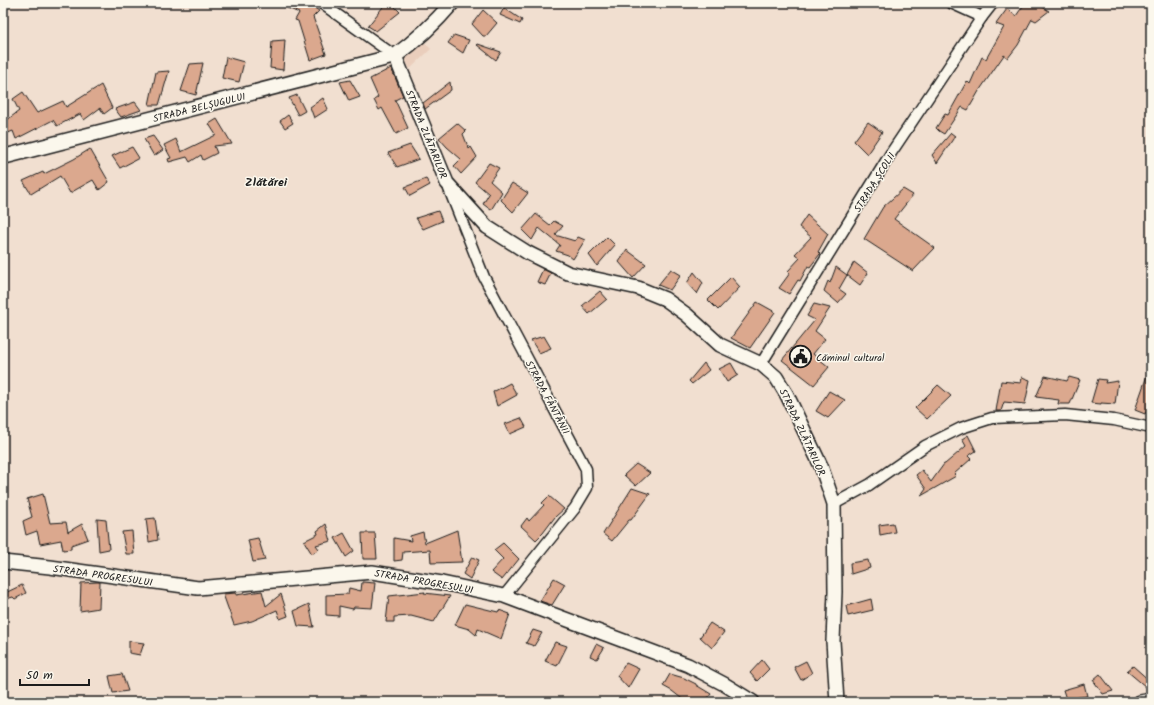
<svg xmlns="http://www.w3.org/2000/svg" width="1154" height="705" font-family="Kalam,sans-serif">
<rect width="100%" height="100%" fill="#f1dfd0"/>
<filter id="ink" filterUnits="userSpaceOnUse"><feTurbulence type="fractalNoise" baseFrequency=".025" numOctaves="2"/><feDisplacementMap in="SourceGraphic" scale="8" xChannelSelector="R" yChannelSelector="G"/><feConvolveMatrix kernelMatrix="1 2 1 2 8 2 1 2 1" color-interpolation-filters="sRGB"/></filter>
<g filter="url(#ink)">
<!-- built -->
<path fill="#eacebc" d="M423 41 431 49 410 69 404 57Z"/>
<!-- building -->
<g fill="#dba88e" stroke="#1c1c1c">
<path d="M276 3H307L319 11 313 17 326 54 310 60 298 21 295 20 299 13Z"/>
<path d="M386 3H391L400 12 376 31 368 26Z"/>
<path d="M1025 3H1036L1049 11 1036 21 1032 19 1018 45 1008 58 1004 55 979 91 968 110 962 107 944 134 939 131 936 128 945 114 948 115 967 81 970 84 982 57 986 59 1004 27 996 24 1007 9 1016 16Z"/>
<path d="M504 8 522 20 520 24 500 15Z"/>
<path d="M483 10 497 23 486 36H483L472 24Z"/>
<path d="M454 35 469 40 463 53 448 43Z"/>
<path d="M285 40 283 70 270 68 272 41Z"/>
<path d="M478 44 501 52 496 60 477 45Z"/>
<path d="M226 57 244 62 239 82 222 78Z"/>
<path d="M203 63 196 95 181 91 190 64Z"/>
<path d="M391 68 403 96 395 100 408 128 396 134 382 108 379 110 374 100 378 97 370 79Z"/>
<path d="M169 71 159 105H149L156 72Z"/>
<path d="M350 80 360 97 349 101 340 82Z"/>
<path d="M450 82 451 90 425 109 423 103Z"/>
<path d="M101 85 112 108 104 114 100 108 84 120 80 114 57 126 53 120 16 139 13 131 3 135V123L19 111 13 99 23 92 37 113 63 101 66 107Z"/>
<path d="M297 95 305 111 298 115 289 98Z"/>
<path d="M323 98 328 109 314 118 310 107Z"/>
<path d="M135 102 141 110 121 117 115 109Z"/>
<path d="M288 115 293 123 285 128 280 121Z"/>
<path d="M217 119 232 144 214 146 217 153 203 160 201 155 190 162 187 157 169 162 168 159 171 158 164 145 176 139 181 152 216 135 209 124Z"/>
<path d="M868 122 882 132 867 154 854 141Z"/>
<path d="M457 123 466 131 463 134 469 149 471 147 477 157 461 174 454 166 461 159 447 147 439 138Z"/>
<path d="M951 133 955 136 937 163 932 155Z"/>
<path d="M153 136 163 150 154 156 144 139Z"/>
<path d="M410 145 419 159 397 167 388 153Z"/>
<path d="M132 147 139 158 120 168 112 156Z"/>
<path d="M90 149 109 182 99 190 93 180 70 193 60 176 31 194 23 181 43 172 44 174 74 159Z"/>
<path d="M489 163 499 168 490 181 502 192 491 210 483 204 489 194 475 182Z"/>
<path d="M426 179 430 185 410 196 405 187Z"/>
<path d="M512 183 528 193 513 212 501 200Z"/>
<path d="M903 189 913 195 894 219 935 248 913 271 864 239 883 207Z"/>
<path d="M438 211 442 221 423 229 416 218Z"/>
<path d="M536 214 550 225 554 221 563 226 555 235 575 241 578 237 585 240 573 259 568 255 556 251 560 245 539 228 532 240 522 230Z"/>
<path d="M807 215 828 234 818 252 820 254 810 267 808 266 800 281 798 280 789 294 779 288 790 273 788 271 800 258 795 254 811 237 799 227Z"/>
<path d="M607 237 615 245 597 266 589 255Z"/>
<path d="M627 250 646 264 633 278 619 262Z"/>
<path d="M854 262 868 273 860 285 847 275Z"/>
<path d="M836 267 847 275 839 289 846 294 838 303 824 291 828 281 830 283Z"/>
<path d="M543 269 551 273 545 285 537 282Z"/>
<path d="M671 269 681 275 670 290 658 285Z"/>
<path d="M694 272 703 283 697 294 687 283Z"/>
<path d="M731 277 740 287 718 310 708 300Z"/>
<path d="M600 291 607 299 589 314 582 306Z"/>
<path d="M757 302 775 312 750 348 731 338Z"/>
<path d="M814 304 830 308 815 331 825 339 813 354 829 367 814 385 782 360 815 320 807 316Z"/>
<path d="M544 336 551 348 539 353 531 340Z"/>
<path d="M704 363 709 370 692 384 689 381Z"/>
<path d="M731 363 738 375 727 382 719 369Z"/>
<path d="M1150 367 1151 402 1145 414 1135 410Z"/>
<path d="M1045 376 1067 381 1069 377 1080 380 1070 404H1058L1059 400 1036 397Z"/>
<path d="M1022 377 1030 380 1025 404 1004 402 1001 411H996L1001 381 1021 383Z"/>
<path d="M1098 379 1106 380 1105 383 1118 381 1115 404 1101 403V404L1091 403Z"/>
<path d="M510 383 517 395 497 406 493 392Z"/>
<path d="M938 385 951 396 927 419 915 408Z"/>
<path d="M829 391 845 400 828 418 816 411Z"/>
<path d="M521 418 526 427 510 434 505 424Z"/>
<path d="M968 435 976 451 968 456 971 459 954 474 956 476 921 496 926 489 916 475 922 470 931 482 944 464H945L966 446 962 439Z"/>
<path d="M636 464 650 473 636 486 624 475Z"/>
<path d="M632 488 650 494 631 520H629L612 541 603 534Z"/>
<path d="M43 494 50 523 66 522 68 532 82 524 88 539 71 545V549L63 550 61 540 40 544 37 531 26 535 23 521 32 517 27 499Z"/>
<path d="M549 496 564 509 555 517 543 533 536 540 521 526 527 518 529 521 544 505 542 503Z"/>
<path d="M155 518 158 540 149 542 146 519Z"/>
<path d="M97 519 106 520 109 549 99 551Z"/>
<path d="M893 523 895 532 880 535 879 525Z"/>
<path d="M326 524 331 541 316 545 319 549 312 554 304 541 318 534 317 531Z"/>
<path d="M457 530 462 562 431 563 430 550 403 552 402 560 394 561V538L411 541 410 536 423 532 425 543Z"/>
<path d="M132 531 134 554H126L122 532Z"/>
<path d="M344 533 354 551 346 557 335 538Z"/>
<path d="M362 533H375L377 559H363Z"/>
<path d="M258 538 265 560 253 562 248 540Z"/>
<path d="M503 543 519 559 502 580 491 572 503 559 494 550Z"/>
<path d="M472 557 479 560 470 579 463 574Z"/>
<path d="M868 560 870 568 851 574 850 563Z"/>
<path d="M554 578 565 584 552 605 540 601Z"/>
<path d="M97 582H100L99 608 80 611 81 583Z"/>
<path d="M362 582 375 583 372 608 354 607 353 609 339 606V616L326 615V595L348 594 349 588 361 591Z"/>
<path d="M22 585 26 593 15 599 13 597 3 600V594Z"/>
<path d="M262 591 266 606 281 594 288 616 280 619 277 610 252 621 234 625 223 594 236 593V595Z"/>
<path d="M425 592 424 593 450 596 434 622 411 616 394 617V622H386L389 596Z"/>
<path d="M871 599 873 610 848 616 846 606Z"/>
<path d="M309 604 314 627 298 626 294 611Z"/>
<path d="M465 604 498 612 499 610 510 614 501 639 478 629 476 635 469 629 455 625Z"/>
<path d="M710 623 724 632 712 648 700 637Z"/>
<path d="M533 630 542 633 534 646 526 643Z"/>
<path d="M129 641 144 643 140 655 129 653Z"/>
<path d="M555 642 567 646 557 666 545 661Z"/>
<path d="M596 644 604 648 597 659 590 656Z"/>
<path d="M762 660 769 669 757 681 750 673Z"/>
<path d="M806 661 812 673 801 680 794 667Z"/>
<path d="M626 663 639 669 628 688 617 676Z"/>
<path d="M1133 666 1151 682 1146 687 1127 671Z"/>
<path d="M122 674 128 691 113 693 109 676Z"/>
<path d="M670 674 684 678 696 684V685L711 694 705 702H686L672 691 663 686Z"/>
<path d="M1100 674 1113 691 1103 694 1093 680Z"/>
<path d="M1084 684 1087 696 1066 699 1063 690Z"/>
</g>
<g fill="none" stroke-linecap="round" stroke-linejoin="round">
<defs>
<g id="minor">
<path d="M321 3 395 56"/>
<path d="M951 3 982 17"/>
<path d="M449 189 484 277 586 469 587 488 575 508 504 596"/>
<path d="M761 364 891 153 982 17 993 3"/>
<path d="M834 504 869 485 925 446 961 428 992 418 1065 415 1114 420 1151 428"/>
</g>
<g id="tertiary">
<path d="M395 56 447 183 487 227 528 253 568 273 638 288 665 299 687 315 720 345 761 364 776 377 787 395 821 466 834 504 835 592 833 641 837 702"/>
<path d="M3 562 50 567 198 588 372 572 442 583 504 596 688 665 724 684 753 702"/>
<path d="M1140 702 1151 700"/>
</g>
<path id="secondary" d="M3 157 395 56C417 40 435 23 452 3"/>
</defs>
<!-- minor casing -->
<use href="#minor" stroke="#1c1c1c" stroke-width="13"/>
<!-- tertiary casing -->
<use href="#tertiary" stroke="#1c1c1c" stroke-width="16"/>
<!-- secondary casing -->
<use href="#secondary" stroke="#1c1c1c" stroke-width="17"/>
<!-- minor -->
<use href="#minor" stroke="#fbf7ec" stroke-width="10"/>
<!-- tertiary -->
<use href="#tertiary" stroke="#fbf7ec" stroke-width="13"/>
<!-- secondary -->
<use href="#secondary" stroke="#fbf7ec" stroke-width="14"/>
</g>
</g>
<!-- icons -->
<defs>
<symbol id="civic-ring" viewBox="-11 -11 22 22"><circle r="9.5" fill="#fbf7ec" stroke="#1c1c1c" stroke-width="1.5"/><path d="M-.6-6.5H3V-4.5H.6V-3L4-1V1h2V6H-6V1h2V-1L-.6-3ZM-1.2 2.5V6h2.4V2.5Z" fill="#1c1c1c"/></symbol>
</defs>
<g fill-rule="evenodd">
<use href="#civic-ring" x="788" y="344" width="25" height="25"/>
</g>
<g text-anchor="middle" stroke-width="3" stroke-linejoin="round" paint-order="stroke">
<!-- street labels -->
<g font-size="10" fill="#1c1c1c" stroke="#fbf7ec">
<text transform="translate(199 107) rotate(-14)" y="4">STRADA BELȘUGULUI</text>
<text transform="translate(427 134) rotate(68)" y="4">STRADA ZLĂTARILOR</text>
<text transform="translate(874 182) rotate(-58)" y="4">STRADA ȘCOLII</text>
<text transform="translate(548 397) rotate(62)" y="4">STRADA FÂNTÂNII</text>
<text transform="translate(803 432) rotate(65)" y="4">STRADA ZLĂTARILOR</text>
<text transform="translate(103 575) rotate(8)" y="4">STRADA PROGRESULUI</text>
<text transform="translate(424 581) rotate(10)" y="4">STRADA PROGRESULUI</text>
</g>
<!-- poi labels -->
<g font-size="10" fill="#1c1c1c" stroke="#fbf7ec" text-anchor="start">
<text x="816" y="361">Căminul cultural</text>
</g>
<!-- quarter labels -->
<g font-size="12" font-weight="bold" fill="#1c1c1c" stroke="#fbf7ec">
<text x="266" y="186">Zlătărei</text>
</g>
</g>
<!-- margin -->
<rect width="1154" height="705" fill="none" stroke="#fbf7ec" stroke-width="16"/>
<rect x="8" y="8" width="1138" height="689" fill="none" stroke="#1c1c1c" stroke-width="1.5" filter="url(#ink)"/>
<!-- scale -->
<path d="M20 679v6h69v-6" fill="none" stroke="#1c1c1c" stroke-width="2"/>
<text x="26" y="679" font-size="12" fill="#1c1c1c" stroke="#fbf7ec" stroke-width="3" paint-order="stroke">50 m</text>
</svg>
